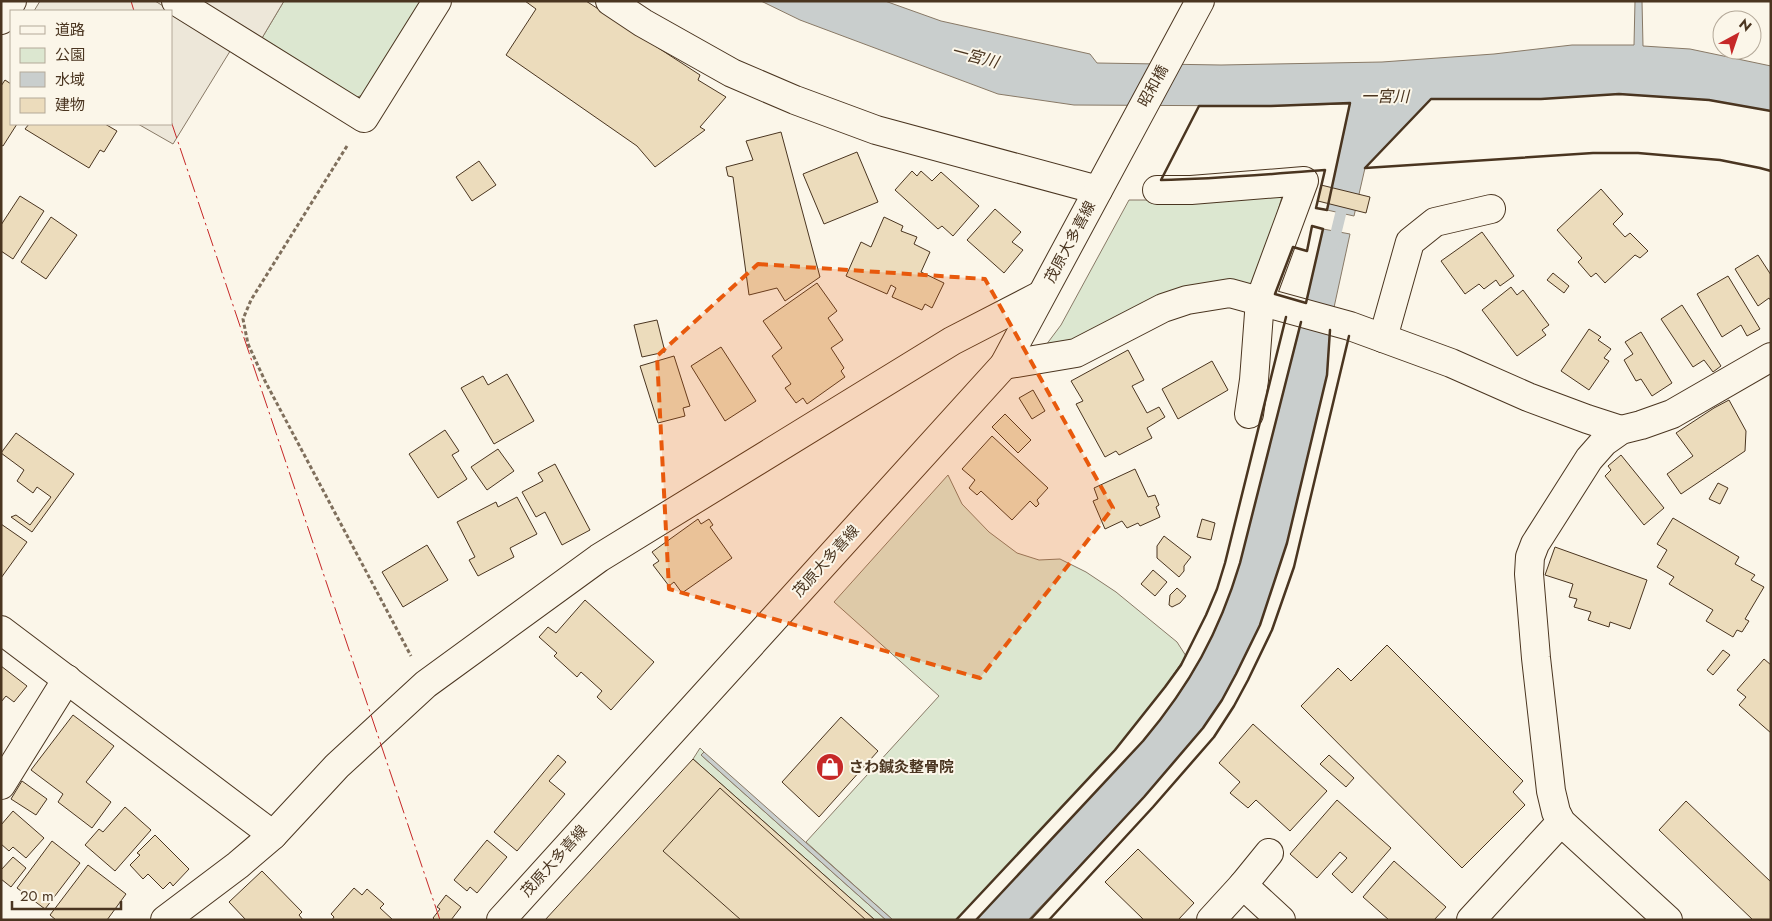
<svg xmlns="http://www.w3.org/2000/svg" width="1772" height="921" font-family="Jost,'Noto Sans JP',sans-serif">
<rect width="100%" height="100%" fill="#fbf6e9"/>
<!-- green -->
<g fill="#dce7d0" stroke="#887966">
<path d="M284 1H429L375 91 354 98 262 38Z"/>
<path d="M1283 193 1256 288 1068 347 1046 345 1061 325 1129 200H1171Z"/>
<path d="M948 475 962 504 989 532 1017 553 1039 560 1060 559 1086 572 1116 592 1177 642 1186 656 1165 687 1115 750 956 920H893L806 842 939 696 834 602Z"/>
<path d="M700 748 704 752 701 755 886 920H875L693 759Z"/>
</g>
<!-- parking -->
<g fill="#ede7d9" stroke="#887966">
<path d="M40 1H155L232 48 173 144 138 124H171V11H34Z"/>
<path d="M202 1H284L262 38Z"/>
</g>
<!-- water -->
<g fill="#c9cecd" stroke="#887966">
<path d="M761 1H885L941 21 1090 54 1097 63 1221 65 1382 62 1494 54 1572 45H1634L1635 1H1642L1643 46 1690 49 1771 66V111L1709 100 1619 94 1541 99H1431L1365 168 1354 216 1327 210 1350 104 1271 106 1074 105 998 94 800 20Z"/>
<path d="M1323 229 1350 234 1333 312 1306 303Z"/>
<path d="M1301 321 1330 329 1327 375 1287 543 1260 625 1236 674 1222 700 1203 728 1144 797 1028 920H976L1143 741C1190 685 1219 633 1240 563Z"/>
<path d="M704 752 893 920H886L701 755Z"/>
</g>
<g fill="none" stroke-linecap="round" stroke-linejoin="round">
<!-- stream -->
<path stroke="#c9cecd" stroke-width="11" d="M1333 245 1344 200"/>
</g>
<!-- building -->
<g fill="#ecdcbc" stroke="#4a3520">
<path d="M525 1H586L700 75 698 80 726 97 700 127 705 130 655 167 637 146 506 55 536 9Z"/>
<path d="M5 80 11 84V124H17L3 146 1 145V86Z"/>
<path d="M29 124H105L117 131 104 152 100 150 89 168 25 129Z"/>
<path d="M781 132 820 277 785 301 777 288 749 295 733 177 728 176 726 167 753 160 746 141Z"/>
<path d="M857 152 878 202 824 224 803 174Z"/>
<path d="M479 161 496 185 472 201 456 177Z"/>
<path d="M912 171 917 176 921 171 932 181 941 172 979 206 953 236 942 226 938 229 895 190Z"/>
<path d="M1321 185 1370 197 1366 213 1318 201Z"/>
<path d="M1601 189 1623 214 1613 224 1625 237 1630 233 1648 251 1640 258 1635 255 1605 283 1596 273 1591 277 1578 262 1582 258 1557 230Z"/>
<path d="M20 196 44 211 13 259 1 251V225Z"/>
<path d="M995 209 1021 232 1012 242 1023 250 1004 273 967 240Z"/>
<path d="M51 217 77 235 46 279 21 262Z"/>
<path d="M884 217 903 226 901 231 917 237 914 244 930 252 921 272 944 283 932 308 925 304 922 310 892 297 896 288 891 285 887 294 846 276 861 242 871 247Z"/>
<path d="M1482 232 1514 276 1500 286 1496 280 1484 289 1479 284 1465 294 1441 261Z"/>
<path d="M1758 255 1771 275V301L1769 298 1758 306 1735 269Z"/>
<path d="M1553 273 1569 286 1564 293 1547 280Z"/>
<path d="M1728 276 1760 329 1747 336 1741 325 1722 337 1697 294Z"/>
<path d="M817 283 837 311 828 318 843 340 831 348 844 368 841 371 845 377 807 404 803 398 796 403 785 388 791 384 772 356 782 348 763 321Z"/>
<path d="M1511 287 1517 295 1523 290 1549 325 1542 330 1546 335 1517 356 1482 310Z"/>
<path d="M1682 305 1721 366 1713 372 1704 360 1693 367 1661 319Z"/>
<path d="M657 320 665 352 642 357 634 325Z"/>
<path d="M1589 329 1601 337 1598 340 1611 349 1604 358 1609 361 1589 390 1561 371Z"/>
<path d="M1641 332 1672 383 1652 396 1641 379 1636 381 1624 360 1633 354 1625 342Z"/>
<path d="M721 347 756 401 725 421 691 366Z"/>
<path d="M1128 350 1144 380 1132 386 1147 413 1159 407 1165 417 1147 428 1152 438 1119 455 1116 451 1105 457 1076 404 1083 401 1071 381Z"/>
<path d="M674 356 690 406 683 408 685 416 658 423 640 366Z"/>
<path d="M1212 361 1228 390 1178 419 1162 389Z"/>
<path d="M507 374 534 421 494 444 461 388 483 376 488 385Z"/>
<path d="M1033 390 1045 411 1032 419 1019 398Z"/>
<path d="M1729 400 1746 431 1745 451 1681 494 1667 474 1693 456 1676 433 1714 408Z"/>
<path d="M1005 414 1031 440 1018 453 992 427Z"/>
<path d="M445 430 459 451 452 455 467 479 438 498 409 454Z"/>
<path d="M16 433 74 474 32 532 11 517 16 515 30 525 51 497 37 487 33 493 17 481 24 470 1 453Z"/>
<path d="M992 436 1048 488 1037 500 1039 504 1036 507 1030 501 1012 520 981 491 977 495 969 488 975 480 962 469Z"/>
<path d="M498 449 514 471 487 490 471 467Z"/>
<path d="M1621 455 1664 508 1644 525 1605 476 1611 470 1608 466Z"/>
<path d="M555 464 590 530 562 545 545 512 536 517 522 492 543 481 538 473Z"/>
<path d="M1135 469 1148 497 1155 495 1159 505 1156 507 1160 517 1140 526 1138 523 1127 528 1122 521 1105 529 1093 501 1098 499 1094 488Z"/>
<path d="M1718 483 1728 488 1720 504 1709 499Z"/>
<path d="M517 497 537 534 510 548 514 557 478 576 469 560 475 557 457 522 496 502 498 507Z"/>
<path d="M1673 518 1739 557 1735 564 1755 575 1751 580 1764 587 1745 619 1749 621 1742 632 1737 630 1733 637 1706 621 1713 610 1669 584 1674 577 1657 567 1667 550 1657 544Z"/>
<path d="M698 519 701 524 709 519 713 525 710 527 732 558 682 593 674 582 669 586 653 565 659 561 652 552Z"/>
<path d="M1202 519 1215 523 1211 540 1197 537Z"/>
<path d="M1 524 27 542 1 578Z"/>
<path d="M1164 536 1191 557 1184 566V571L1179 577 1157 558V546Z"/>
<path d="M427 545 448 580 403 607 382 572Z"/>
<path d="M1555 547 1647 580 1630 629 1610 622 1609 627 1588 620 1591 612 1574 607 1577 599 1569 597 1573 584 1545 575Z"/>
<path d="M1153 570 1167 582 1155 596 1141 584Z"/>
<path d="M1177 588 1186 596 1180 603 1172 607 1169 605 1170 595Z"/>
<path d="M585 600 654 662 611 710 597 697 602 691 581 672 577 677 554 656 557 653 539 637 548 627 556 633Z"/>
<path d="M1387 645 1523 781 1513 792 1525 805 1462 868 1301 706 1338 668 1351 681Z"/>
<path d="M1723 650 1730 655 1713 675 1707 670Z"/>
<path d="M1764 659 1771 665V733L1739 705 1746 697 1737 690Z"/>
<path d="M1 666 27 686 14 702 6 696 1 702Z"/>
<path d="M73 715 114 746 86 782 111 802 92 828 58 802 63 794 31 770Z"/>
<path d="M841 717 878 751 819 817 782 782Z"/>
<path d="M1253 724 1327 791 1290 831 1256 800 1248 808 1230 793 1240 782 1219 763Z"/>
<path d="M558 755 566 762 549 781 565 794 517 851 494 832Z"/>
<path d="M1329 755 1354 778 1346 787 1320 764Z"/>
<path d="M693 759 875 920H545Z"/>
<path d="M22 781 47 799 36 815 11 799Z"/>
<path d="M720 788 866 920H741L663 851Z"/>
<path d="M1337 800 1391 848 1352 893 1332 874 1347 858 1340 852 1317 878 1290 854Z"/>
<path d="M1686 801 1771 882V920H1753L1659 830Z"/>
<path d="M125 807 151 830 115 871 85 845 99 829 103 832Z"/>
<path d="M13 811 44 838 26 858 13 847 9 851 1 844V825Z"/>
<path d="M155 835 189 869 173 886 170 882 163 889 148 874 143 879 130 865 140 855 137 853Z"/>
<path d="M487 840 507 857 477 893 470 887 467 891 454 880Z"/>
<path d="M52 841 80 863 45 909 17 888Z"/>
<path d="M1138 849 1194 903 1178 920H1144L1105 882Z"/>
<path d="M13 857 26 868 11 887 1 879V870Z"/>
<path d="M1394 861 1446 907 1434 920H1389L1363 897Z"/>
<path d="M88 865 126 894 107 920H56L50 915Z"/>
<path d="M262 871 302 912 299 915 303 920H246L229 902Z"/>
<path d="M354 888 362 895 367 889 384 904 380 908 393 920H332L334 917 331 914Z"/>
<path d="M446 895 461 907 451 920H435L433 918 440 909 437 907Z"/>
</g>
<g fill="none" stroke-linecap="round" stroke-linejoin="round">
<defs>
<g id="minor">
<path d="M176 1 364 118 437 1"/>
<path d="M610 1 643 23 732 73 795 100 876 130 1098 190"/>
<path d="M1 20 12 1"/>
<path d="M1157 190H1191L1304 181 1260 300 1254 380 1249 414"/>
<path d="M1383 338 1410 242 1435 222 1491 209"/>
<path d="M1004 365 1076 353 1163 308 1187 300 1230 293 1350 326 1451 363 1528 397 1587 419 1621 430"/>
<path d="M1 630 273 835"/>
<path d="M1 785 67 679"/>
<path d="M1243 885 1281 920"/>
<path d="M165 920 238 865 273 835 337 766 426 684 599 558 952 341 1041 295"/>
<path d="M1211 920 1243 885 1269 853"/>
<path d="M1471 920 1561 822"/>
<path d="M1668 920 1561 822 1556 812 1551 791 1536 658 1529 574 1530 557 1535 544 1589 459 1604 442 1621 430 1641 425 1672 414 1771 357"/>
</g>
<path id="major" d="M501 920 1004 365 1200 1"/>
</defs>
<!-- minor casing -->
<use href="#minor" stroke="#4a3520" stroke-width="30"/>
<!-- major casing -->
<use href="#major" stroke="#4a3520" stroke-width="30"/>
<!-- path -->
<path stroke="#7f6f5c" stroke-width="3" stroke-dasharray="4 2.5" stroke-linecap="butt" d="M347 146 251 300 243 319 248 344 265 381 411 656"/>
<!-- minor -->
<use href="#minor" stroke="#fbf6e9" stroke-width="28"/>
<!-- major -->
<use href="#major" stroke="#fbf6e9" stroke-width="28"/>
<!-- wall -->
<g stroke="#4a3520" stroke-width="2.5">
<path d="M1350 103 1327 210 1316 208 1325 170C1270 174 1216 179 1161 180L1199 106H1271Z"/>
<path d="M1771 111 1709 100 1619 94 1541 99H1431L1365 168 1593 153H1638L1720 160 1760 168 1771 171"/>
<path d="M1312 226 1323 229 1306 303 1275 294 1293 247 1307 251Z"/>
<path d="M956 920 1115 750 1165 687 1181 665 1206 615 1217 589 1225 563 1286 317"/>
<path d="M976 920 1143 741C1190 685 1219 633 1240 563L1301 322"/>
<path d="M1030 920 1144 797 1203 728 1222 700 1236 674 1260 625 1287 543 1327 375 1330 330"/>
<path d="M1049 920 1153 807 1214 737 1234 706 1248 680 1272 630 1294 567 1349 336"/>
</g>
<!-- power -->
<g stroke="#c62828" stroke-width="1" stroke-dasharray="18 4 2.5 4" stroke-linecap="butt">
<path d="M131 1 134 11"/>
<path d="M171 121 440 920"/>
</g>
</g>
<!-- marked area -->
<path fill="#e8590c" fill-opacity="0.2" stroke="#e8590c" stroke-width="4" stroke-dasharray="10 6" stroke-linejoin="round" d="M758 264 985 279 1113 508 980 678 669 589 657 356Z"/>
<!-- icons -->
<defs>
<symbol id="shop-disc" viewBox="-11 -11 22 22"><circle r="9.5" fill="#c62828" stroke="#fbf6e9"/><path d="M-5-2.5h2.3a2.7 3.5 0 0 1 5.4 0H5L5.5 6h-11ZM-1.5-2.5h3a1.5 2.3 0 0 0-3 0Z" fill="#fff"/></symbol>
</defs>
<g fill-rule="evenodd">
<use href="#shop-disc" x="814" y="751" width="32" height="32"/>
</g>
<g text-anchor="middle" stroke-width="4" stroke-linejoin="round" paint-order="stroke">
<!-- street labels -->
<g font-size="15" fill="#4a3520" stroke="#fbf6e9">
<text transform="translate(1153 86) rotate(-61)" y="5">昭和橋</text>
<text transform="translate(1070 242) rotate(-62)" y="5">茂原大多喜線</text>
<text transform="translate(826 561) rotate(-48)" y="5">茂原大多喜線</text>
<text transform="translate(554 861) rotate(-48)" y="5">茂原大多喜線</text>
</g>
<!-- poi labels -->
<g font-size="15" font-weight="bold" fill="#4a3520" stroke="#fbf6e9" text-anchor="start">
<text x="849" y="772">さわ鍼灸整骨院</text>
</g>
<!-- water labels -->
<g font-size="16" font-style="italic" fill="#4a3520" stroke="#fbf6e9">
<text transform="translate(975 56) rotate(15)" y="6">一宮川</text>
<text x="1385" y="102">一宮川</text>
</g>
</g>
<!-- border -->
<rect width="1772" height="921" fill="none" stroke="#4a3520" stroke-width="5"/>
<!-- legend -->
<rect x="10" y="10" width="162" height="115" fill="#fbf6e9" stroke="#b4a999"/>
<rect x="20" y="26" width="25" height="8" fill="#fbf6e9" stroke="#b4a999"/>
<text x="55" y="35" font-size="15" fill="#4a3520">道路</text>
<rect x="20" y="48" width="25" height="15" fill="#dce7d0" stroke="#b4a999"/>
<text x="55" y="60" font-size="15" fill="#4a3520">公園</text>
<rect x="20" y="72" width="25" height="15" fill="#c9cecd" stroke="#b4a999"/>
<text x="55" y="85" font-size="15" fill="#4a3520">水域</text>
<rect x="20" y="98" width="25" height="15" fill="#ecdcbc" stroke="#b4a999"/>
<text x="55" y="110" font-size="15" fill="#4a3520">建物</text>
<!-- north arrow -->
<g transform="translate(1737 35) rotate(40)"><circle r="24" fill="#fbf6e9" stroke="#b4a999"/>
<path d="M0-4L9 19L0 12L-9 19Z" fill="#c62828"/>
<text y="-8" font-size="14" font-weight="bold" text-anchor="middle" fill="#4a3520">N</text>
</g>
<!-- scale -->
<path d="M12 901v8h109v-8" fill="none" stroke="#4a3520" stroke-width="2.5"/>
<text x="20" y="901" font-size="15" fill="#4a3520" stroke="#fbf6e9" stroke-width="4" paint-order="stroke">20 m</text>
</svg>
